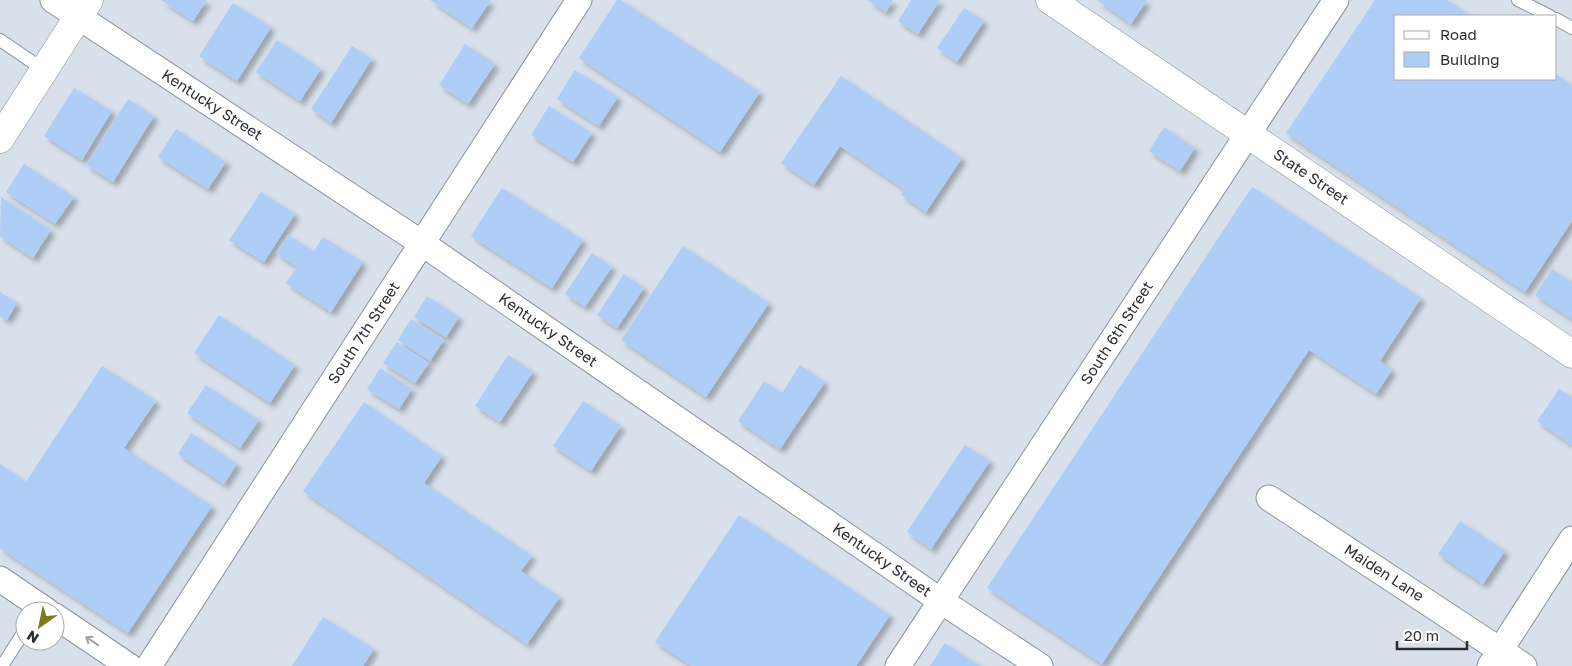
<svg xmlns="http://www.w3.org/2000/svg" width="1572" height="666" font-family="'Golos Text',sans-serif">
<defs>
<filter id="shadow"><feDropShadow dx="4.5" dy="4.5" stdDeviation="2.5" flood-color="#0004"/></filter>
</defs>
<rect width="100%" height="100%" fill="#d7e0eb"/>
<!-- building -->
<g fill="#aecef7" filter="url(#shadow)">
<path d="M161 0H207L193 21Z"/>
<path d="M430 0H491L472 28Z"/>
<path d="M617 0H621L760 92 720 152 579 58Z"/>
<path d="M867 0H893L886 12Z"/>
<path d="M911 0H940L918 34 898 21Z"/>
<path d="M1097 0H1147L1131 24Z"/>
<path d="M1375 0H1447L1471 16H1396V79H1556V74L1572 85V221L1525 292 1286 133Z"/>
<path d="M233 3 271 27 237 81 199 56Z"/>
<path d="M964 8 984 21 957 62 937 48Z"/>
<path d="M277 40 321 69 300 101 256 72Z"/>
<path d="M465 44 495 64 468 104 439 85Z"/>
<path d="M352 46 372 59 331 123 311 109Z"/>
<path d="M575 70 618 97 599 126 557 99Z"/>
<path d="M841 76 962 158 926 212 901 195 904 189 840 146 814 185 781 163Z"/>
<path d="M74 88 112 111 82 160 44 136Z"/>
<path d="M128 99 154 116 113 182 86 165Z"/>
<path d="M549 106 592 133 573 162 531 135Z"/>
<path d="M1164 127 1195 148 1180 171 1149 151Z"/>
<path d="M176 129 226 162 208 189 158 157Z"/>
<path d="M24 164 74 197 55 224 6 192Z"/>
<path d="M1252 187 1421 298 1380 361 1392 370 1376 394 1309 350 1102 664 987 588Z"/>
<path d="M502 188 583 240 552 288 471 236Z"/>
<path d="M261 192 295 214 264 262 229 240Z"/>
<path d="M1 197 51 230 33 258 0 236Z"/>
<path d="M288 235 314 251 323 237 363 262 331 312 286 283 297 267 276 253Z"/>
<path d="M683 246 769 303 706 397 621 340Z"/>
<path d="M592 253 612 267 585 307 565 294Z"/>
<path d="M1552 269 1572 282V319L1535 295Z"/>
<path d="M624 274 644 288 617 328 597 315Z"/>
<path d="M0 292 17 303 7 320 0 316Z"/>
<path d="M427 296 459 317 446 337 414 317Z"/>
<path d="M219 315 295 365 270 403 194 353Z"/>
<path d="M411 319 444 340 430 361 398 340Z"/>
<path d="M397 342 429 363 415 383 383 363Z"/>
<path d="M508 355 533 372 500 422 475 406Z"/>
<path d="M800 365 825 382 780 449 738 421 764 381 782 393Z"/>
<path d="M102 366 156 401 124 448 212 506 128 633 0 548V464L26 482Z"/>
<path d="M380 368 412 389 399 409 367 389Z"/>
<path d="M206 385 259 420 240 448 187 413Z"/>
<path d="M1559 389 1572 397V445L1537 421Z"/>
<path d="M583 401 621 426 591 471 553 446Z"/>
<path d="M364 402 442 456 424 483 532 556 521 571 560 597 527 644 303 491Z"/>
<path d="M191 433 237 464 224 484 178 454Z"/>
<path d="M965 445 990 461 931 549 907 532Z"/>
<path d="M739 515 890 615 856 666H692L655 642Z"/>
<path d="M1460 521 1505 551 1483 584 1438 554Z"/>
<path d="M323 617 374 649 363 666H292Z"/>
<path d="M945 643 980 666H930Z"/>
</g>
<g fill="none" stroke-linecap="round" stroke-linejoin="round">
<defs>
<g id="lane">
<path d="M1518 0 1550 16"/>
<path d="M1556 19 1572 28"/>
<path d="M0 40 44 70"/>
<path d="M2 666 25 630"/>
</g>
<g id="street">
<path d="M53 0 423 244 941 601 1040 666"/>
<path d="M1269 498 1524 666"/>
<path d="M0 579 47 611"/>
<path d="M55 616 129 666"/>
<path d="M149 666 579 0"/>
<path d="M898 666 1336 0"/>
<path d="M1490 666 1572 539"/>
</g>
<g id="secondary">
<path d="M1050 0 1572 354"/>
<path d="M0 139 89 0"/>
</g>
</defs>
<!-- lane casing -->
<use href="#lane" stroke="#8a929c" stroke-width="14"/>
<!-- street casing -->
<use href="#street" stroke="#8a929c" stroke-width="27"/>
<!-- secondary casing -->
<use href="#secondary" stroke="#8a929c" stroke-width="29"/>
<!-- lane -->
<use href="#lane" stroke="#fff" stroke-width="12"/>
<!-- street -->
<use href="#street" stroke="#fff" stroke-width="25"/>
<!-- secondary -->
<use href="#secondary" stroke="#fff" stroke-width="28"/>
</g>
<!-- one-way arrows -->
<defs><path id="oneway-shaft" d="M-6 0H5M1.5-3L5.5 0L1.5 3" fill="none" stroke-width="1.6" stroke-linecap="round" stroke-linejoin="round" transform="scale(1.25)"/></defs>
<use stroke="#9fa0a2" href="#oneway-shaft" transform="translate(92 641) rotate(-146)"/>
<g text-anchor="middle" stroke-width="4" stroke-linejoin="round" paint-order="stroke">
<!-- street labels -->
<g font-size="15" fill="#2a2d31" stroke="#fff">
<text transform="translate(212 105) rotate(33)" y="5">Kentucky Street</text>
<text transform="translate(1311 177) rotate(34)" y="5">State Street</text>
<text transform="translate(548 330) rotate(35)" y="5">Kentucky Street</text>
<text transform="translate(364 333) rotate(-57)" y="5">South 7th Street</text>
<text transform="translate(1117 333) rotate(-57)" y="5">South 6th Street</text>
<text transform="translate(882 560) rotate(35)" y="5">Kentucky Street</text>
<text transform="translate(1384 573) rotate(33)" y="5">Maiden Lane</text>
</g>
</g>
<!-- legend -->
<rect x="1394" y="15" width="162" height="65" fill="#ffffff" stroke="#aaabad"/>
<rect x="1404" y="31" width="25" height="8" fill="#ffffff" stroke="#aaabad"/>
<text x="1440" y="40" font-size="15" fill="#2a2d31">Road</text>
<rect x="1404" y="52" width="25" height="15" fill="#aecef7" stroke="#aaabad"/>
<text x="1440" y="65" font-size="15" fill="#2a2d31">Building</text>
<!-- north arrow -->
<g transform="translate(40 626) rotate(213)"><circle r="24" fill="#ffffff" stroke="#aaabad"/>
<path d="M0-4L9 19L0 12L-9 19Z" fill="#81781d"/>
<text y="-8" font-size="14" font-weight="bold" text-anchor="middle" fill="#2a2d31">N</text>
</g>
<!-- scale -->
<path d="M1397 641v8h70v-8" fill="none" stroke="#2a2d31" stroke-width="2.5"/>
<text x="1404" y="641" font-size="15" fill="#2a2d31" stroke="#ffffff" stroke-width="4" paint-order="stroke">20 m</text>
</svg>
